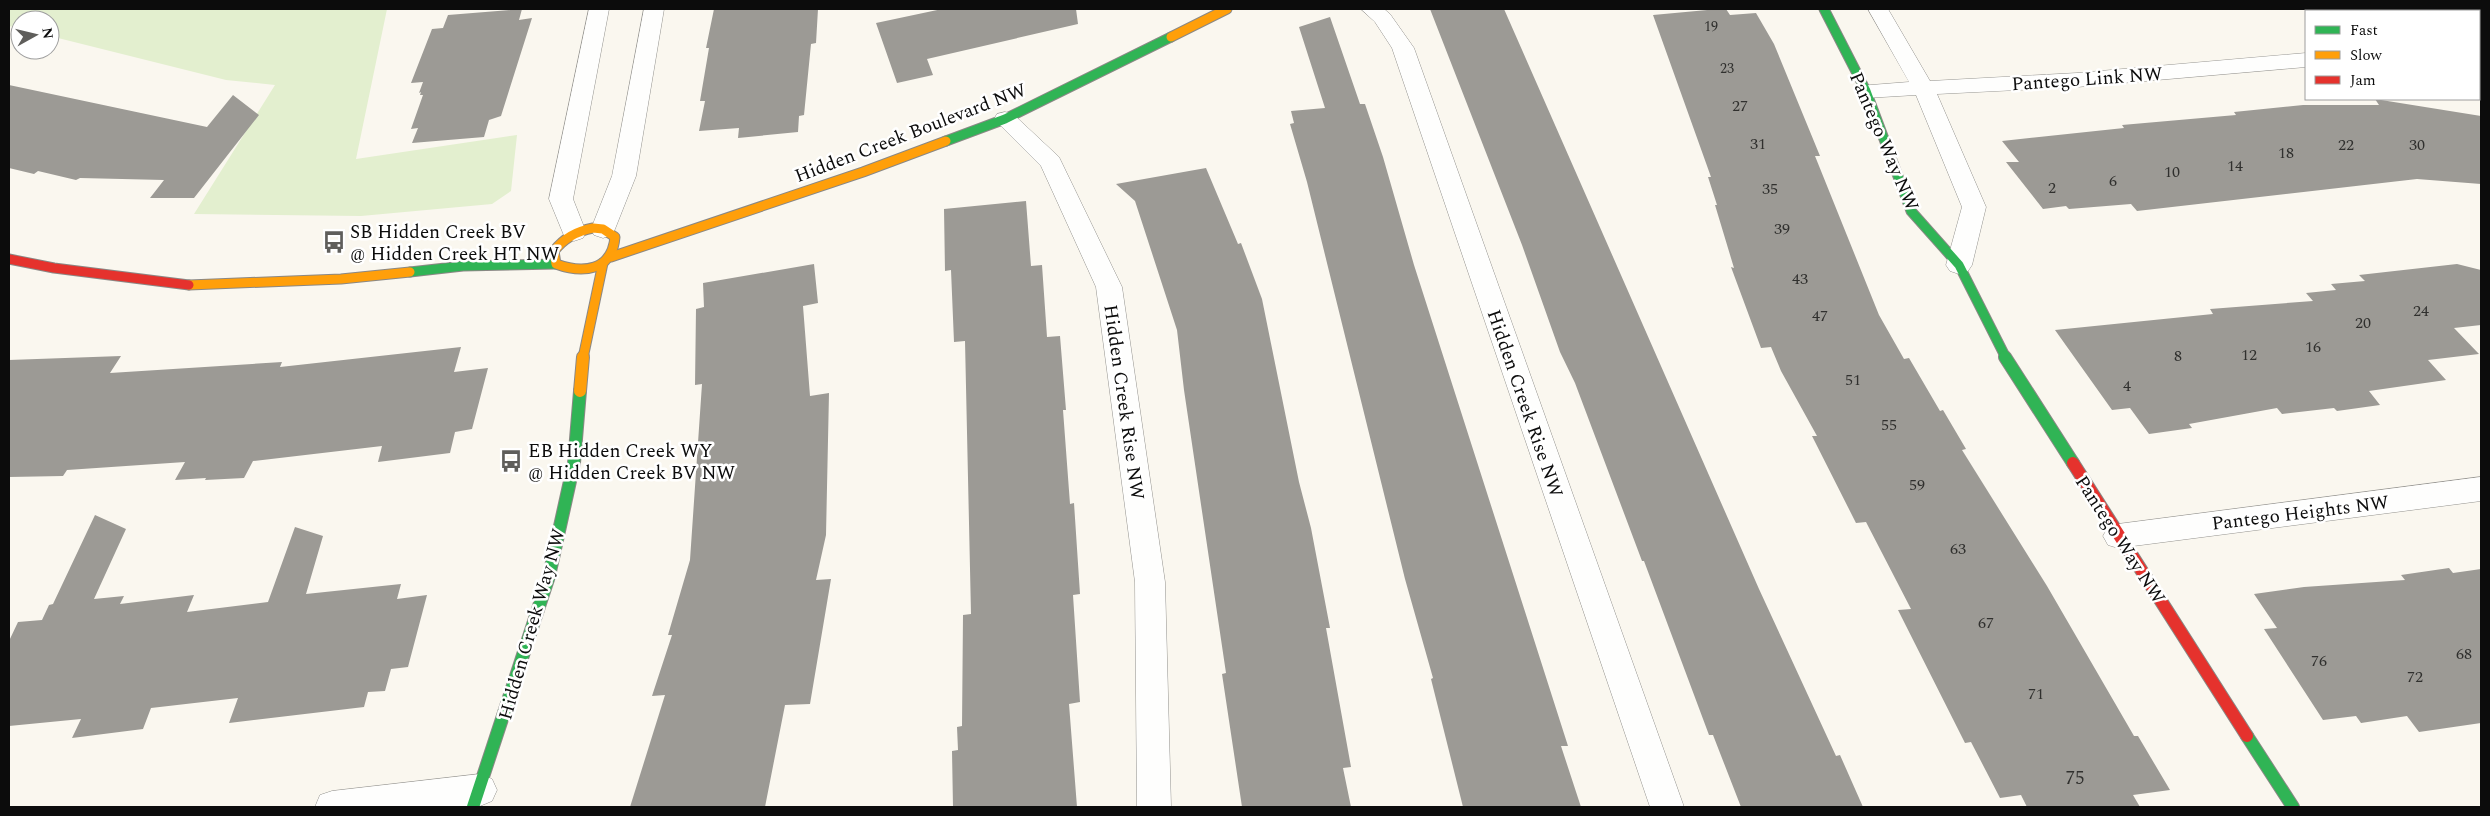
<svg xmlns="http://www.w3.org/2000/svg" width="2490" height="816" font-family="Spectral,serif">
<rect width="100%" height="100%" fill="#faf7ef"/>
<!-- green -->
<path fill="#e3efcf" d="M9 9H387L356 159 517 135 511 191 492 204 361 216 194 214 275 85 226 80 50 36V20H20V29L9 26Z"/>
<!-- building -->
<g fill="#9c9a95">
<path d="M522 9 519 20 532 18 501 116 489 120 484 137 412 143 418 128 411 129 423 95H420L421 92 419 93 423 82 411 83 432 29 443 28 448 15Z"/>
<path d="M714 9H818L816 43 811 44 804 115 799 116 798 132 738 138 739 128 699 131 705 101H700L709 48H706Z"/>
<path d="M942 9H1076L1078 24 927 59 933 75 897 83 876 23Z"/>
<path d="M1430 9H1504L1759 589 1836 756 1840 755 1863 807H1741L1713 735H1709L1644 561H1642L1575 383 1560 352 1522 245Z"/>
<path d="M1718 9H1726L1730 15 1756 13 1774 44 1820 156H1815L1879 315 1904 359 1909 358 1940 411 1943 410 1966 449 1962 450 2047 586 2134 736H2138L2170 790 2133 795 2140 807H2027L2021 795 2000 798 1971 742 1965 743 1898 610 1911 609 1866 522 1856 523 1812 436H1817L1781 371 1771 347 1761 348 1731 267 1734 268 1715 205H1717L1708 177H1711L1653 15Z"/>
<path d="M1330 17 1360 104H1365L1383 157 1414 265 1568 746H1561L1581 807H1463L1431 679 1433 678 1405 579 1307 182 1290 124 1294 123 1291 111 1325 108 1299 27Z"/>
<path d="M9 85 207 127 233 95 259 115 194 198H150L164 180 80 178 76 180 38 171 34 174 9 168Z"/>
<path d="M2375 99 2481 116V184L2417 179 2137 211 2131 204 2069 209 2066 206 2043 209 2006 162H2019L2002 141 2124 128 2122 125 2236 115 2234 112 2303 105H2379Z"/>
<path d="M1206 168 1238 244 1241 243 1262 299 1299 482 1311 528 1330 628H1326L1351 767 1343 768 1351 807H1242L1222 674 1226 673 1184 390 1177 330 1135 201 1116 184Z"/>
<path d="M1026 201 1031 266 1042 265 1047 337 1060 336 1066 410H1063L1070 504 1074 503 1080 594 1073 595 1080 702 1069 704 1077 807H953L952 751 958 750 957 727 962 726 963 615 971 614 965 341 954 342 951 270 945 271 944 209Z"/>
<path d="M814 264 818 303 803 306 810 396 829 393 826 535 816 580 831 579 810 704 785 705 765 807H630L665 695 652 696 672 635H668L690 560 702 384 695 385 696 309 704 307 703 283Z"/>
<path d="M2457 264 2481 270V325L2454 328 2479 354 2428 360 2446 380 2369 391 2380 405 2337 411 2334 408 2282 414 2277 408 2189 424 2192 428 2149 434 2130 408 2112 410 2055 330 2213 314 2210 309 2313 301 2306 293 2336 290 2331 284 2365 281 2359 275Z"/>
<path d="M461 347 454 372 488 368 472 429 455 432 450 453 378 462 382 446 253 461 244 478 205 480 206 478 175 480 185 462 67 470 63 476 9 477V360L121 356 110 373 282 362 280 367Z"/>
<path d="M95 515 126 529 94 599 124 596 120 604 194 595 187 612 268 602 295 527 323 536 306 594 401 584 397 599 427 595 408 667 391 669 385 691 368 692 364 707 229 723 238 698 151 708 143 729 72 738 81 719 9 726V641L18 622 42 620 49 605 53 604Z"/>
<path d="M2449 568 2453 573 2481 569V723L2419 732 2407 716 2361 723 2356 716 2323 720 2264 629 2277 628 2254 594 2304 587 2405 580 2401 575Z"/>
</g>
<g fill="none" stroke-linecap="round" stroke-linejoin="round">
<defs>
<g id="street">
<path d="M589 9H609L573 199 586 232 583 238 574 241 565 238 549 199Z"/>
<path d="M644 9H664L636 176 615 229 612 235 603 238 594 235 591 229 612 176Z"/>
<path d="M1361 9H1384L1390 14 1414 48 1684 807H1650L1392 48 1375 22Z"/>
<path d="M1868 9H1888L1930 81 2077 73 2306 53V67L2077 87 1937 94 1986 207 1972 265 1968 271 1959 274 1950 271 1946 265 1962 207 1916 95 1866 98 1858 96 1855 91 1858 86 1909 82Z"/>
<path d="M2479 66 2481 67V81L2479 80Z"/>
<path d="M1005 112 1013 114 1059 157 1122 287 1165 582 1171 807H1137L1135 582 1096 287 1041 166 994 119 997 114Z"/>
<path d="M2481 477V501L2118 548 2108 545 2103 536 2108 527 2118 524Z"/>
<path d="M480 774 492 779 497 790 492 801 480 806 315 807 320 795 332 791Z"/>
</g>
<g id="fast-far1">
<path d="M1824 9 1866 91 1911 211 1959 265 2006 358"/>
<path d="M946 141 1005 119 1171 37"/>
<path d="M410 272 463 266 556 264"/>
</g>
<g id="fast">
<path d="M2005 357 2073 463"/>
<path d="M2247 736 2293 807"/>
<path d="M473 807 549 576 574 463 580 391"/>
</g>
<g id="slow-far1">
<path d="M1171 37 1227 9"/>
<path d="M593 228 603 229 615 237C612 271 583 274 556 264L554 251C564 238 577 231 593 228Z"/>
<path d="M611 257 863 172 946 141"/>
<path d="M189 285 341 279 410 272"/>
<path d="M583 358 603 263"/>
</g>
<path id="slow" d="M580 391 583 357"/>
<path id="jam-far1" d="M9 259 54 268 189 285"/>
<path id="jam" d="M2073 463 2247 736"/>
</defs>
<!-- street casing -->
<use href="#street" stroke="#93928e" stroke-width="1"/>
<!-- fast-far1 casing -->
<use href="#fast-far1" stroke="#8a8885" stroke-width="11"/>
<!-- fast casing -->
<use href="#fast" stroke="#8a8885" stroke-width="14"/>
<!-- slow-far1 casing -->
<use href="#slow-far1" stroke="#8a8885" stroke-width="11"/>
<!-- slow casing -->
<use href="#slow" stroke="#8a8885" stroke-width="14"/>
<!-- jam-far1 casing -->
<use href="#jam-far1" stroke="#8a8885" stroke-width="11"/>
<!-- jam casing -->
<use href="#jam" stroke="#8a8885" stroke-width="14"/>
<!-- street -->
<use href="#street" fill="#fefefd" fill-rule="evenodd"/>
<!-- fast-far1 -->
<use href="#fast-far1" stroke="#30b455" stroke-width="9"/>
<!-- fast -->
<use href="#fast" stroke="#30b455" stroke-width="12"/>
<!-- slow-far1 -->
<use href="#slow-far1" stroke="#ff9f0a" stroke-width="9"/>
<!-- slow -->
<use href="#slow" stroke="#ff9f0a" stroke-width="12"/>
<!-- jam-far1 -->
<use href="#jam-far1" stroke="#e5322d" stroke-width="9"/>
<!-- jam -->
<use href="#jam" stroke="#e5322d" stroke-width="12"/>
</g>
<!-- icons -->
<defs>
<symbol id="bus-bare" viewBox="-9 -9 18 18"><path d="M-5-6H5V4H4V6H2V4H-2V6H-4V4H-5ZM-3.5-4V0h7V-4ZM-3.5 1.2v1.5H-2V1.2ZM2 1.2v1.5H3.5V1.2Z" fill="#5f5e5b" stroke="#fff" stroke-width="2.5" paint-order="stroke"/></symbol>
</defs>
<g fill-rule="evenodd">
<use href="#bus-bare" x="318" y="226" width="32" height="32"/>
<use href="#bus-bare" x="495" y="445" width="32" height="32"/>
</g>
<g text-anchor="middle" stroke-width="5" stroke-linejoin="round" paint-order="stroke">
<!-- far-number labels -->
<g font-size="14" fill="#30302e">
<text x="1711" y="31">19</text>
<text x="1727" y="73">23</text>
</g>
<!-- number labels -->
<g font-size="16" fill="#30302e">
<text x="1740" y="111">27</text>
<text x="1758" y="149">31</text>
<text x="2346" y="150">22</text>
<text x="2417" y="150">30</text>
<text x="2286" y="158">18</text>
<text x="2235" y="171">14</text>
<text x="2172" y="177">10</text>
<text x="2113" y="186">6</text>
<text x="2052" y="193">2</text>
<text x="1770" y="194">35</text>
<text x="1782" y="234">39</text>
<text x="1800" y="284">43</text>
<text x="2421" y="316">24</text>
<text x="1820" y="321">47</text>
<text x="2363" y="328">20</text>
<text x="2313" y="352">16</text>
<text x="2249" y="360">12</text>
<text x="2178" y="361">8</text>
<text x="1853" y="385">51</text>
<text x="2127" y="391">4</text>
<text x="1889" y="430">55</text>
<text x="1917" y="490">59</text>
<text x="1958" y="554">63</text>
<text x="1986" y="628">67</text>
<text x="2464" y="659">68</text>
<text x="2319" y="666">76</text>
<text x="2415" y="682">72</text>
<text x="2036" y="699">71</text>
</g>
<!-- street labels -->
<g font-size="19" fill="#0c0c0c" stroke="#fff">
<text transform="translate(2087 78) rotate(-4)" y="7">Pantego Link NW</text>
<text transform="translate(910 132) rotate(-21)" y="7">Hidden Creek Boulevard NW</text>
<text transform="translate(1885 141) rotate(67)" y="7">Pantego Way NW</text>
<text transform="translate(1125 402) rotate(82)" y="7">Hidden Creek Rise NW</text>
<text transform="translate(1526 403) rotate(71)" y="7">Hidden Creek Rise NW</text>
<text transform="translate(2300 512) rotate(-7)" y="7">Pantego Heights NW</text>
<text transform="translate(2121 539) rotate(57)" y="7">Pantego Way NW</text>
<text transform="translate(531 624) rotate(-74)" y="7">Hidden Creek Way NW</text>
</g>
<!-- poi labels -->
<g font-size="19" fill="#0c0c0c" stroke="#fff" text-anchor="start">
<text x="350" y="238">SB Hidden Creek BV<tspan x="350" dy="22">@ Hidden Creek HT NW</tspan></text>
<text x="528" y="457">EB Hidden Creek WY<tspan x="528" dy="22">@ Hidden Creek BV NW</tspan></text>
</g>
<!-- near-number labels -->
<g font-size="19" fill="#30302e">
<text x="2075" y="784">75</text>
</g>
</g>
<!-- border -->
<rect width="2490" height="816" fill="none" stroke="#0c0c0c" stroke-width="20"/>
<!-- legend -->
<rect x="2305" y="10" width="175" height="90" fill="#ffffff" stroke="#9e9e9e"/>
<rect x="2315" y="26" width="25" height="8" fill="#30b455" stroke="#9e9e9e"/>
<text x="2350" y="35" font-size="15" fill="#0c0c0c">Fast</text>
<rect x="2315" y="51" width="25" height="8" fill="#ff9f0a" stroke="#9e9e9e"/>
<text x="2350" y="60" font-size="15" fill="#0c0c0c">Slow</text>
<rect x="2315" y="76" width="25" height="8" fill="#e5322d" stroke="#9e9e9e"/>
<text x="2350" y="85" font-size="15" fill="#0c0c0c">Jam</text>
<!-- north arrow -->
<g transform="translate(35 35) rotate(82)"><circle r="24" fill="#ffffff" stroke="#9e9e9e"/>
<path d="M0-4L9 19L0 12L-9 19Z" fill="#5f5e5b"/>
<text y="-8" font-size="14" font-weight="bold" text-anchor="middle" fill="#0c0c0c">N</text>
</g>
</svg>
